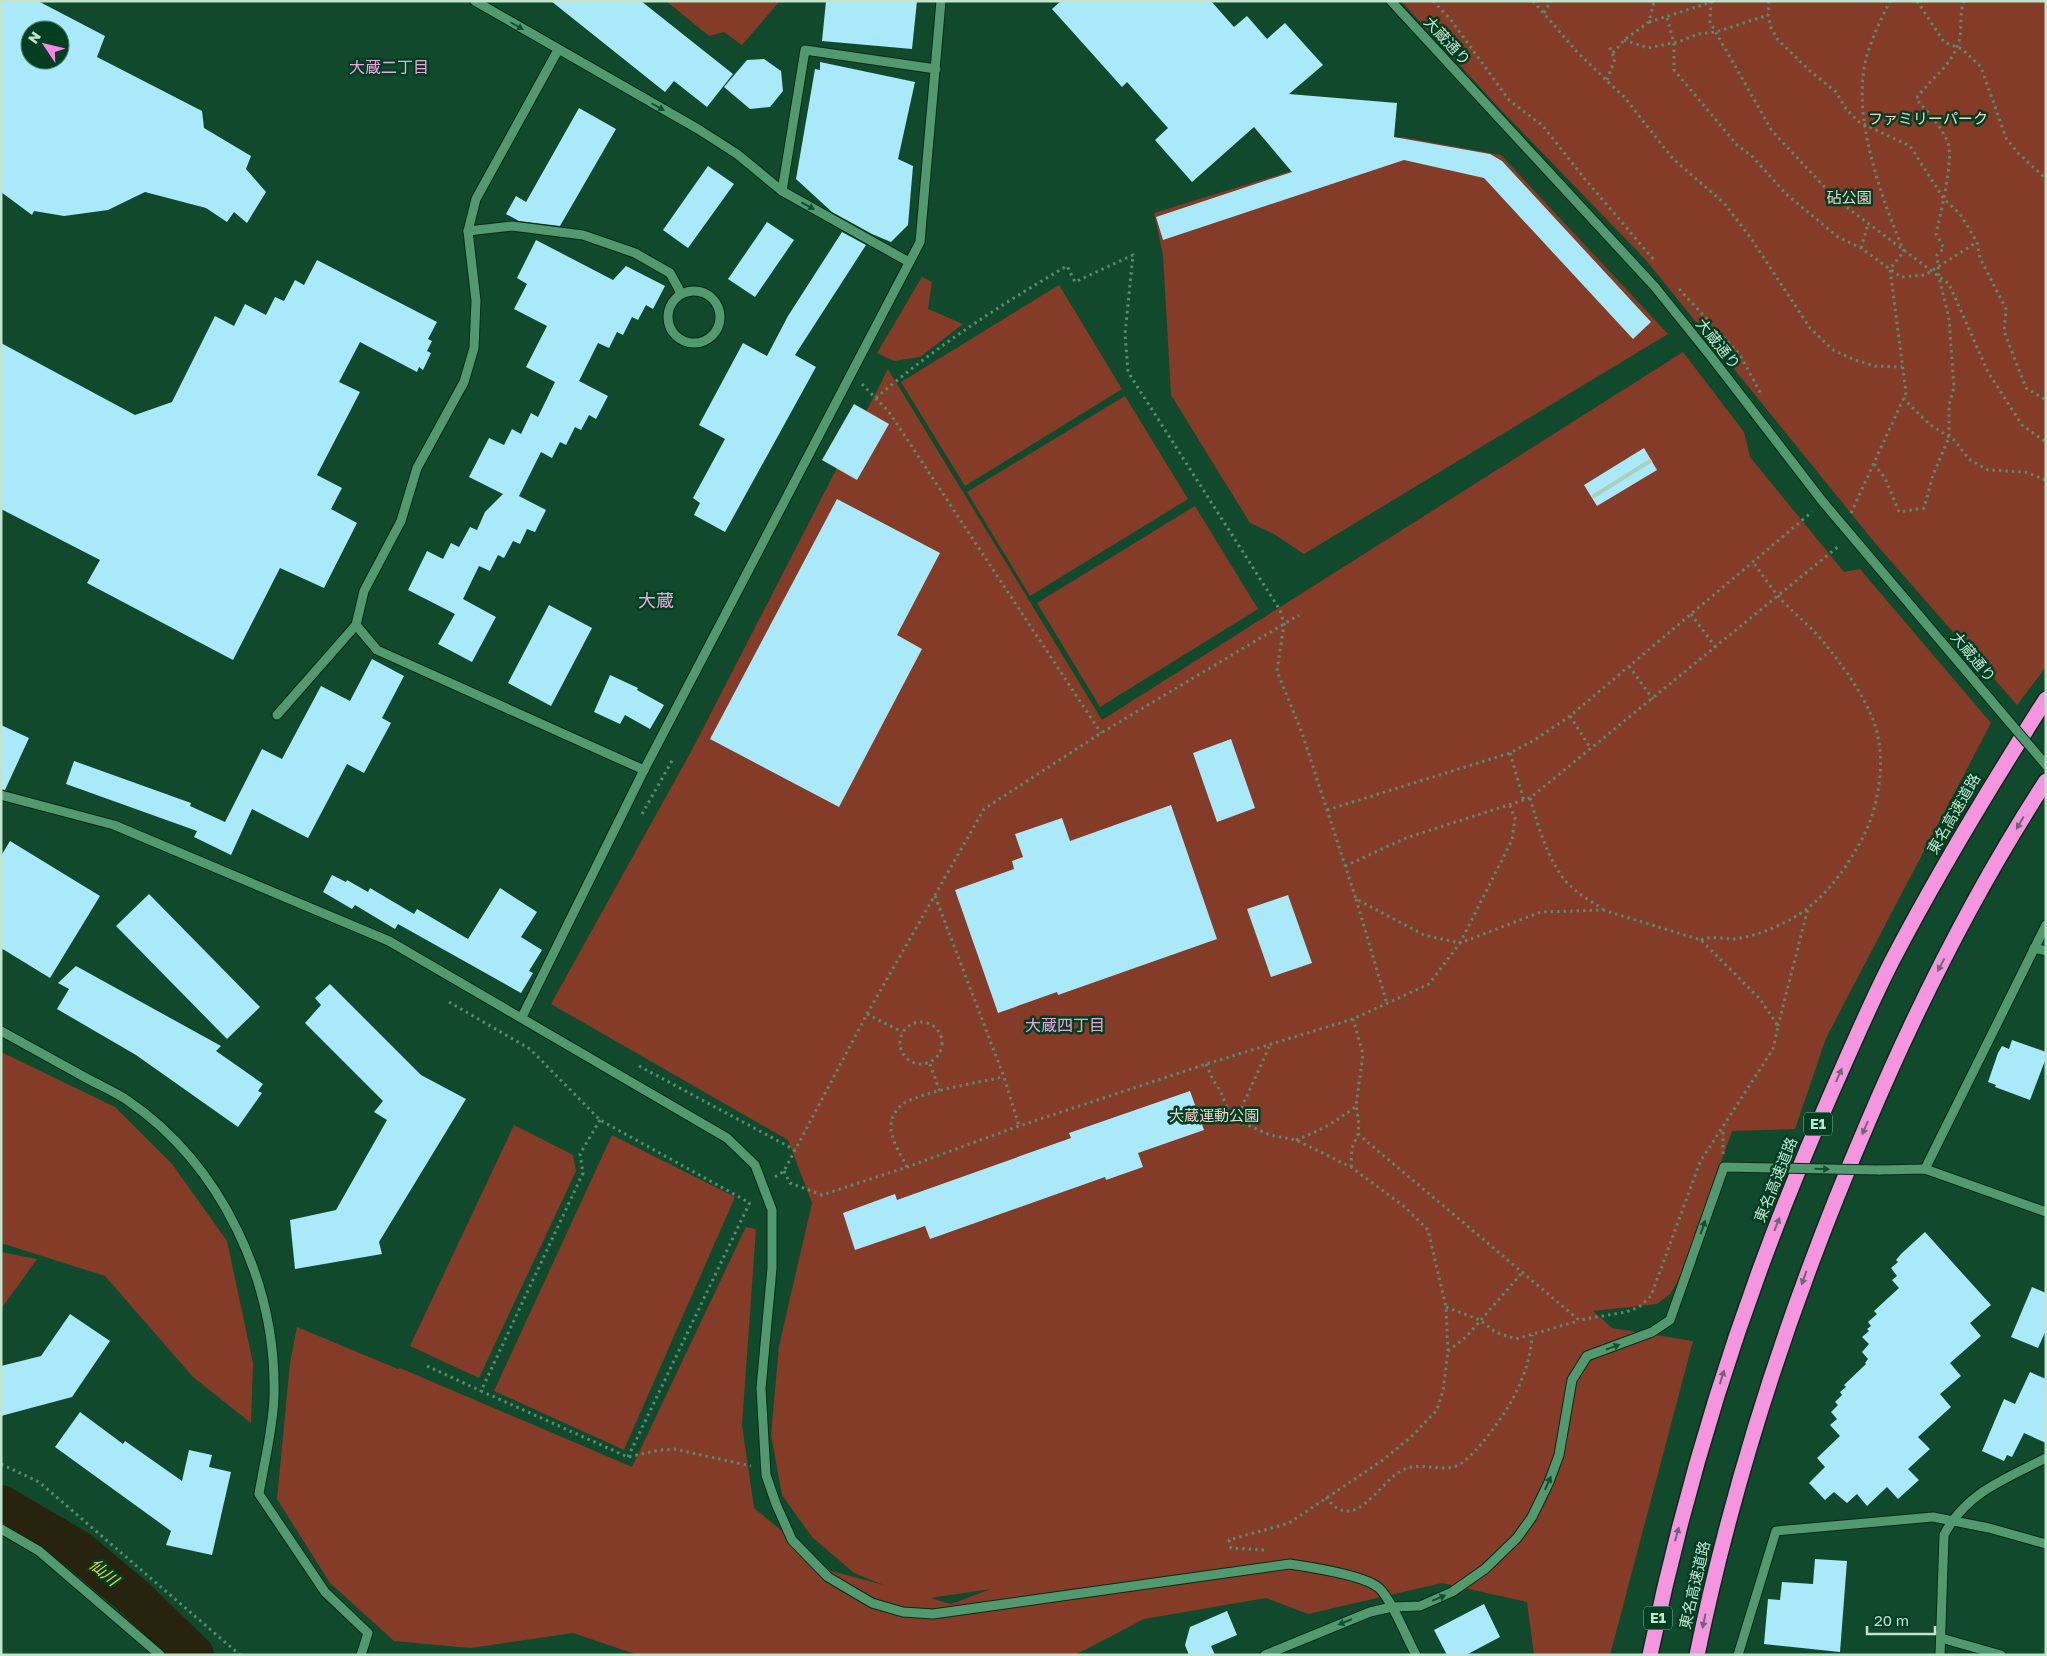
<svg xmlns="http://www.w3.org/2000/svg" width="2047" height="1656" font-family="'Golos Text','Noto Sans JP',sans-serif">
<rect width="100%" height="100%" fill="#11492c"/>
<!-- green -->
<g fill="#843b27" fill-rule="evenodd">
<path d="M666 1H780L742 45 724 32 709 36Z"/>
<path d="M1401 1H2046V667L2017 705 1875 543 1645 259 1500 109Z"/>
<path d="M1402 137 1501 155 1668 334 1304 554 1274 534 1250 523 1171 395 1163 255 1154 213Z"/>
<path d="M922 277 932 282 928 309 963 324 920 357 894 361 877 353Z"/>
<path d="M1059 285 1122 389 965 486 901 382Z"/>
<path d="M1683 352 1744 432 1750 457 1844 572 1860 569 1991 723 1826 1038 1795 1129 1732 1131 1680 1277 1670 1294 1657 1304 1593 1311 1612 1328 1693 1341 1610 1655H1534L1527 1602 1442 1583 1308 1614 1266 1598 1144 1619 1075 1655H638L573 1633 470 1648 394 1641 330 1583 277 1499 290 1363 297 1327 398 1369 400 1368 632 1467 746 1227 756 1229 742 1425 754 1508 831 1571 884 1585 854 1573 812 1537 782 1495 771 1435 779 1346 812 1203 788 1140 551 1004 693 748 888 369 1102 720ZM991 1589 951 1604 930 1598Z"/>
<path d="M1125 396 1188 499 1030 596 967 492Z"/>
<path d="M1195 506 1258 609 1100 707 1037 603Z"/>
<path d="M1 1052 115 1107 172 1164 227 1241 253 1363 251 1423 193 1377 105 1276 1 1243Z"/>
<path d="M514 1125 573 1155 576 1171 479 1378 410 1346Z"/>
<path d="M612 1135 735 1197 624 1450 494 1391Z"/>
<path d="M1 1252 37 1259 1 1309Z"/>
</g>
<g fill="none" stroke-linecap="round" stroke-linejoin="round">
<!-- river -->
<path stroke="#27230f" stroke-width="40" d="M1 1505 78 1550 134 1597 194 1655"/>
</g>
<!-- building -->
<g fill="#aae9fa" fill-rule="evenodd">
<path d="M1 1H38L105 36 97 57 202 111 204 128 251 156 246 169 266 192 247 223 234 212 227 222 206 208 145 192 108 210 64 216 34 211 32 215 1 192ZM30 30H60V60H30Z"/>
<path d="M551 1H641L733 74 707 107 674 81 665 92Z"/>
<path d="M826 1H917L912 49 822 41Z"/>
<path d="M1061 1H1211L1234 27 1247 16 1267 39 1285 23 1323 65 1289 94 1397 103 1394 137 1490 154 1502 161 1651 322 1633 339 1484 178 1404 160 1163 240 1156 217 1292 172 1254 127 1192 182 1155 140 1168 128 1127 82 1122 87 1052 9Z"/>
<path d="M764 59 781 71 783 91 770 107 750 109 724 87 747 60Z"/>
<path d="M820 62 915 82 898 159 913 166 908 225 891 242 872 234 832 212 796 179 815 69 820 70Z"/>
<path d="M579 108 616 129 560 226 519 221 506 214 516 196 526 202Z"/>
<path d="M708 166 734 184 688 248 663 230Z"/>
<path d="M767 222 794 240 755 297 728 279Z"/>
<path d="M842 232 866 245 795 355 816 367 725 532 694 515 700 503 693 498 725 439 699 425 743 343 767 356 788 316Z"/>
<path d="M536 240 613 280 626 266 665 286 653 309 646 305 638 320 632 317 623 335 617 332 609 348 598 343 579 381 608 396 596 419 589 415 581 430 575 427 566 445 560 442 552 458 541 452 519 496 546 510 535 532 527 529 520 544 513 541 504 558 498 555 490 571 479 566 463 599 496 617 472 662 438 644 455 614 408 590 427 551 443 559 451 543 459 547 470 527 477 530 485 512 503 494 469 477 489 438 504 445 512 429 521 434 531 413 538 417 555 382 526 367 547 326 514 309 527 284 517 278Z"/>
<path d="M317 260 437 322 428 339 432 341 427 351 431 353 423 370 419 367 417 372 360 342 339 382 360 392 317 475 342 488 331 509 357 523 324 588 280 568 233 660 87 583 100 560 1 509V343L135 415 172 402 215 316 234 326 245 304 266 315 275 297 284 301 295 280 304 285Z"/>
<path d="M854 404 889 424 857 480 822 460Z"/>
<path d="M1644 448 1657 470 1597 506 1584 485Z"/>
<path d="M837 499 940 553 897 635 922 649 839 807 710 739Z"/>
<path d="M549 605 592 628 551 706 508 683Z"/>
<path d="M372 659 404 676 382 718 391 723 364 773 347 764 308 838 252 809 231 855 194 837 197 831 66 784 74 761 191 803 190 806 225 822 262 749 282 759 321 686 350 701Z"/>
<path d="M610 675 638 688 637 690 664 705 650 729 625 715 620 724 594 712Z"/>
<path d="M1 725 29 738 5 790 1 789Z"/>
<path d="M1231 739 1255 808 1217 822 1193 753Z"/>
<path d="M1171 805 1217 939 1058 995 1057 992 998 1013 955 890 1014 869 1012 861 1023 857 1015 834 1062 818 1070 841Z"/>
<path d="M10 841 100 896 50 978 1 948V856Z"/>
<path d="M332 875 346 882 347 880 368 892 370 888 414 914 417 909 468 939 500 888 537 912 521 937 542 950 529 971 533 973 521 993 398 924 395 929 355 905 352 909 323 892Z"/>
<path d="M149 894 260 1007 227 1039 116 926Z"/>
<path d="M1288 895 1312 963 1271 977 1247 909Z"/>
<path d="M76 966 221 1046 216 1051 263 1084 258 1091 262 1093 238 1127 136 1055 57 1009 69 989 58 983Z"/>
<path d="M330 984 421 1075 466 1099 379 1242 382 1254 295 1269 290 1220 336 1210 387 1120 374 1112 383 1101 305 1023 321 1005 315 998Z"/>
<path d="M2012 1040 2046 1052V1058L2030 1100 1995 1087 1996 1085 1988 1082 1998 1053 2002 1046 2009 1049Z"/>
<path d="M1190 1091 1204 1130 1138 1153 1143 1167 1106 1180 1105 1177 930 1239 925 1226 855 1250 843 1213 895 1194 897 1200 1071 1138 1069 1133Z"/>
<path d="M1925 1232 1991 1305 1970 1323 1981 1336 1950 1363 1961 1376 1940 1394 1951 1407 1918 1437 1930 1449 1908 1469 1919 1480 1898 1499 1887 1487 1867 1506 1857 1494 1847 1503 1834 1492 1825 1500 1809 1483 1825 1467 1817 1458 1840 1436 1830 1425 1837 1419 1831 1412 1838 1405 1835 1402 1842 1395 1840 1392 1846 1387 1844 1385 1866 1364 1865 1363 1868 1359 1862 1352 1869 1344 1862 1337 1869 1331 1867 1329 1871 1326 1868 1322 1877 1314 1874 1311 1899 1288 1892 1280 1897 1276 1891 1268 1898 1262 1896 1260 1901 1254Z"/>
<path d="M2032 1287 2046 1293V1330L2038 1348 2011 1337Z"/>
<path d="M70 1314 110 1341 72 1397 1 1416V1366L41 1356Z"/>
<path d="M2030 1372 2046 1379V1443L2024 1433 2012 1457 2007 1455 2004 1461 1982 1451 2004 1399 2015 1404Z"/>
<path d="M80 1412 123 1444 125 1441 182 1481 189 1450 212 1455 209 1467 231 1472 212 1555 166 1545 171 1531 55 1447Z"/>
<path d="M1815 1559 1847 1561 1840 1652 1764 1644 1768 1599 1780 1600 1782 1582 1813 1584Z"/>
<path d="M1484 1604 1500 1637 1466 1655H1447L1434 1630Z"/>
<path d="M1227 1611 1237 1635 1211 1646 1215 1655H1189L1185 1645 1190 1627Z"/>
</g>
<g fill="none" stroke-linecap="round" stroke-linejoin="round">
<defs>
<g id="minor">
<path d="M475 1 698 129 737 154 782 191 909 262"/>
<path d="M1391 1 1655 287 1712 358 1823 502 2006 718"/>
<path d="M558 50 476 199 468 231 476 301 474 348 464 382 417 468 401 521 364 591 356 625 377 650 644 770"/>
<path d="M782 191 805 50 936 69"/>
<path d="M468 231 512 226 583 235 635 253 670 273 681 293"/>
<circle cx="694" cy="317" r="26"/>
<path d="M277 715 356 625"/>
<path d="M1 795 114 825 389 941 727 1138 755 1165 772 1210V1268L761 1388 766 1475 776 1504 792 1540 828 1577 872 1603 903 1612 933 1614 1290 1564C1310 1567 1365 1575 1379 1588 1392 1600 1406 1637 1416 1655"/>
<path d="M2034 948 2046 951"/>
<path d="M522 1017 644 770 920 242 941 1"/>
<path d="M1 1031C30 1047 59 1063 88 1079 101 1086 115 1092 127 1100 222 1165 277 1283 274 1397 273 1429 264 1463 259 1494L325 1592 368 1633 361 1655"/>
<path d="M1925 1169 2046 925"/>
<path d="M1879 1170 1925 1169 2046 1212"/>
<path d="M1 1529 39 1551 160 1655"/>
<path d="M1941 1638 2001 1655"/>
<path d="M1265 1655 1370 1612 1392 1607 1420 1606 1452 1592 1485 1569 1517 1538 1532 1517 1549 1482 1559 1455 1572 1380 1587 1356 1652 1332 1670 1320 1724 1167 1773 1168"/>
<path d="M1738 1655 1776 1531 1933 1517 1989 1528 2046 1544"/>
<path d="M1940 1655 1944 1535C1966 1492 2006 1479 2046 1458"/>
</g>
<g id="highway">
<path d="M1650 1655C1690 1461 1751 1274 1831 1094 1851 1049 1870 1004 1892 961 1939 871 1991 785 2046 699"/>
<path d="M1697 1655C1735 1471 1794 1294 1868 1122 1918 1004 1976 889 2046 781"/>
</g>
</defs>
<!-- minor casing -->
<use href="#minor" stroke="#052c18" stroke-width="11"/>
<!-- highway casing -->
<use href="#highway" stroke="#052c18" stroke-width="18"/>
<!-- path -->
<g stroke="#5a896e" stroke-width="3" stroke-dasharray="2.5 4" stroke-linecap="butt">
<path d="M1433 1 1451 20 1509 100 1543 126 1584 178 1654 260"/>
<path d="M1533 1 1578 53 1625 98 1673 159 1724 203 1750 237 1810 328 1833 350 1855 360 1875 366 1902 367"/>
<path d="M1711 1 1710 22 1772 131 1837 200 1949 284 1988 372 2022 425 2046 442"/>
<path d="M1769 1 1768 15 1771 28 1778 40 1809 70 1836 92 1846 109 1859 122 1910 146 1944 199 1960 214 1977 242 1980 258 2006 309 2004 331 2026 388 2046 400"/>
<path d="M1917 1 1944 42 1962 49 1981 67 2006 138 2017 152 2046 179"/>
<path d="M1544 13 1551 1"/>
<path d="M1667 18 1674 43V70L1737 145 1753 157 1785 193 1838 237 1861 248 1901 277 1925 275 1977 242"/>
<path d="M1649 22 1715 1"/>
<path d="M1624 40 1648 48 1678 42 1698 34 1716 32 1768 15"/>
<path d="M1613 53 1624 40 1649 22 1654 1"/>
<path d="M1607 80 1615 59 1609 46"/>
<path d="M1861 248 1868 224"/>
<path d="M1679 289 1740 355 1761 394"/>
<path d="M862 384 889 412 1101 733"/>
<path d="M876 398C935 347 1000 305 1067 266L1075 282 1133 255 1125 334 1128 372 1280 610 1284 624 1277 671 1302 733 1356 899 1424 935 1460 943 1512 840 1515 818 1510 806"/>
<path d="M1903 398 1929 424 1954 440 1969 459 1988 470 2025 472 2046 480"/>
<path d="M1874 464 1885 478 1899 512 1924 508 1933 475 1949 437V405L1954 387 1949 319 1939 277 1937 255 1944 248 1936 234C1940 215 1954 160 1948 143 1942 127 1928 112 1916 99 1929 80 1948 69 1957 47 1964 32 1958 16 1964 1"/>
<path d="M1851 513 1906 393 1890 269 1904 251C1883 203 1857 129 1863 77 1865 51 1879 23 1890 1"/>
<path d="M1691 614 1716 648"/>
<path d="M1629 666 1653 699"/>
<path d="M1570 716 1591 749"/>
<path d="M1510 753 1524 801"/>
<path d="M1530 798C1538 826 1546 854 1563 878 1573 891 1589 900 1603 909"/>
<path d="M1327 810 1510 753 1533 741 1570 716 1812 512"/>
<path d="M642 814 673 759"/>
<path d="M1345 866 1406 838 1530 798 1840 545"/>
<path d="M935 896 1004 1077 1019 1126"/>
<path d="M1356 899 1387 1004"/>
<path d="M1701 940C1711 935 1723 939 1734 939 1753 937 1775 928 1791 919 1822 902 1844 872 1861 841 1880 806 1888 755 1872 717 1861 691 1843 666 1825 644 1812 627 1794 614 1780 598 1770 587 1762 574 1753 562"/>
<path d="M449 1002 530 1049 600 1120 750 1203"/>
<path d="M867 1014 902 1032"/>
<circle cx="921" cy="1043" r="21"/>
<path d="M1778 1026 1808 908"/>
<path d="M930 1064 940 1092"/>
<path d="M1206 1064 1213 1080 1220 1090 1230 1115 1236 1120 1270 1135 1296 1140 1351 1167 1405 1207 1428 1230 1446 1307 1448 1351 1443 1391 1437 1410 1413 1435 1383 1460 1289 1523 1229 1540 1231 1548 1266 1550"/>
<path d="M639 1066 795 1150"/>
<path d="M600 1120 580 1154 583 1173 481 1391 628 1457 659 1450 674 1449 751 1466"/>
<path d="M1236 1120 1270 1045"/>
<path d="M1296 1140C1318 1132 1337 1121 1355 1107"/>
<path d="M1723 1154V1130"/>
<path d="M907 1167C901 1155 889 1137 891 1124 892 1115 898 1106 906 1102 930 1090 976 1083 1003 1077"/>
<path d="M1351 1167 1352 1148 1358 1134 1359 1124 1356 1106 1363 1054 1353 1019"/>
<path d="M784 1171 790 1183 822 1195 907 1167 1019 1126 1206 1064 1353 1019 1429 984 1460 943 1541 912 1603 910 1701 940 1760 999 1778 1026 1773 1049 1700 1162 1651 1296 1639 1307 1626 1312 1579 1320 1358 1134"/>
<path d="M775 1177 784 1171 867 1014 984 809 1101 733 1299 615"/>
<path d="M1446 1307 1480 1320 1495 1332 1516 1339 1578 1321"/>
<path d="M1448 1351 1466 1337 1521 1274"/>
<path d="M427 1366 481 1391"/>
<path d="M628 1457 751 1200"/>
<path d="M1 1464 39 1482 240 1655"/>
<path d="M1326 1497C1354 1536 1378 1483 1401 1471 1418 1461 1435 1471 1453 1467 1461 1466 1471 1455 1477 1449 1504 1418 1530 1378 1532 1335"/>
</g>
<!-- minor -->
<use href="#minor" stroke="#53996f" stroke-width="9"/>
<!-- highway -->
<use href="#highway" stroke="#f695df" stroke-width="15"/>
<!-- rail -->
<path stroke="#abd0b9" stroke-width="4" d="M1594 496 1650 461"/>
<defs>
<g id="minor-bridge">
<path d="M2006 718 2046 765"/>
<path d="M1773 1168 1879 1170"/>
</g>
</defs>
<!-- minor-bridge casing -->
<use href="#minor-bridge" stroke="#052c18" stroke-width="11" stroke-linecap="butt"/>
<!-- minor-bridge -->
<use href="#minor-bridge" stroke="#53996f" stroke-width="9"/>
</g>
<!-- one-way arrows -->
<defs><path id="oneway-solid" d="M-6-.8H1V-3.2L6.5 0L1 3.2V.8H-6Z" transform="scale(1.25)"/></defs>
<g fill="#115031">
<use href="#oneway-solid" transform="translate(517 26) rotate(30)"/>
<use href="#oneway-solid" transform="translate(658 107) rotate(30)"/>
<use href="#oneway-solid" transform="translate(808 206) rotate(29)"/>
<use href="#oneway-solid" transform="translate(1822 1169) rotate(1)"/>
<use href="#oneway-solid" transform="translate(1703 1227) rotate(-71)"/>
<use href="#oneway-solid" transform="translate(1613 1347) rotate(-20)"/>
<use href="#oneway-solid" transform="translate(1548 1483) rotate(-66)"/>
<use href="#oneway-solid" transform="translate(1439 1598) rotate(-23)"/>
<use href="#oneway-solid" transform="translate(1345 1622) rotate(158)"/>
</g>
<g fill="#6f6577">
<use href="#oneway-solid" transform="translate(2020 823) rotate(120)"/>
<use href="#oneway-solid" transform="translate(1941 965) rotate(118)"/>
<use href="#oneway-solid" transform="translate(1839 1075) rotate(-66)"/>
<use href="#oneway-solid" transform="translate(1865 1128) rotate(113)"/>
<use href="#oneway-solid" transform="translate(1777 1224) rotate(-69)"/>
<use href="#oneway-solid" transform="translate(1804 1278) rotate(110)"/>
<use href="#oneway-solid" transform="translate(1722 1377) rotate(-73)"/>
<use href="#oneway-solid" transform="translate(1677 1534) rotate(-75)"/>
<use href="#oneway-solid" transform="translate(1704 1621) rotate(102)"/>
</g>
<g text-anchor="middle" stroke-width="5" stroke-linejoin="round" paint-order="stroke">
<!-- shield labels -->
<g fill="#013e22" stroke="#87b29a" stroke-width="1">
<rect x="1804" y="1112.5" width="28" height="23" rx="4"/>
<rect x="1644" y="1606.5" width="28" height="23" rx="4"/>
</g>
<g font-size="14" font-weight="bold" fill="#c1e4cd">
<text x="1818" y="1129">E1</text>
<text x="1658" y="1623">E1</text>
</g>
<!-- street labels -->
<g font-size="15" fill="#c1e4cd" stroke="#013e22">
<text transform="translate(1447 41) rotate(47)" y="5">大蔵通り</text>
<text transform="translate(1718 344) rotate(51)" y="5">大蔵通り</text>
<text transform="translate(1973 657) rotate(50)" y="5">大蔵通り</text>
<text transform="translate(1954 814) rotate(-60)" y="5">東名高速道路</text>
<text transform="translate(1776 1180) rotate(-68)" y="5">東名高速道路</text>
<text transform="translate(1695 1585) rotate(-77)" y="5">東名高速道路</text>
</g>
<!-- park labels -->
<g font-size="15" fill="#f2d1c8" stroke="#013e22">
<text x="1928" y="124">ファミリーパーク</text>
<text x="1849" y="203">砧公園</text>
<text x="1214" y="1121">大蔵運動公園</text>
</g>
<!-- neighbourhood labels -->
<g font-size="16" fill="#eba9da" stroke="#013e22">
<text x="389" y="73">大蔵二丁目</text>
<text x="1065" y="1031">大蔵四丁目</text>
</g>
<!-- water labels -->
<g font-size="16" font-style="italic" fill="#f2d240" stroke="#013e22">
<text transform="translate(104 1572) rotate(40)" y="6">仙川</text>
</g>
<!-- quarter labels -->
<g font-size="18" fill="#eba9da" stroke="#013e22">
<text x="656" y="607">大蔵</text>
</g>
</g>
<!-- border -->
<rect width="2047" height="1656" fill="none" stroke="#c1e4cd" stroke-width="5"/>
<!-- north arrow -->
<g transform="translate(45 45) rotate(305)"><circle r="24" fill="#013e22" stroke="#4e8066"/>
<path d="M0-4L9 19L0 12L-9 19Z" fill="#fd86e2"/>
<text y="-8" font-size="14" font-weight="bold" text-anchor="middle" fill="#c1e4cd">N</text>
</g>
<!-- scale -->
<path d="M1867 1626v8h68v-8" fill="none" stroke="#c1e4cd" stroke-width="2.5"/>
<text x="1874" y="1626" font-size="15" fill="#c1e4cd" stroke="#013e22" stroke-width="4" paint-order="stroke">20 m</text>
</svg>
